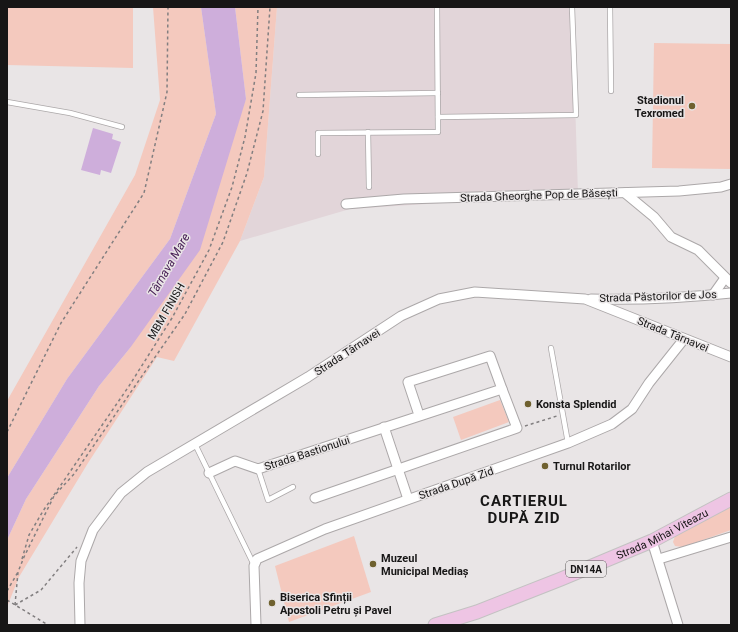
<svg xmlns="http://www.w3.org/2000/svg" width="738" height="632" font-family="Roboto,sans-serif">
<rect width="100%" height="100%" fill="#e9e5e6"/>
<!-- built -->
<path fill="#e2d5d9" d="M277 7H572L578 194 350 209 240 241 264 177Z"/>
<!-- green -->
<g fill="#f4c9be">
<path d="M7 7H133V68L7 65Z"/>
<path d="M153 7H201L216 114 170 239 67 379 7 478V401L135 175 160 100Z"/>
<path d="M235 7H277L264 177 240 241 174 361 157 357 88 463 19 577 7 607V540L26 499 99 386 130 348 246 99Z"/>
<path d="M654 43 731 44V169L652 168Z"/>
<path d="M500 400 509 422 461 440 453 417Z"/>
<path d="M731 507V530L683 547 675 546 673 542 675 536 681 532Z"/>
<path d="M354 536 371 592 289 622 275 566Z"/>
</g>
<!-- water -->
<g fill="#ceaedb">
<path d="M201 7H235L246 99 200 250 130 348 99 386 26 499 7 540V478L67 379 170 239 216 114Z"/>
<path d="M93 128 113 134 112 139 121 142 111 173 101 170 100 175 81 170Z"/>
</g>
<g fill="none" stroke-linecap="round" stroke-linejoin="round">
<defs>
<g id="service">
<path d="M610 7 611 91"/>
<path d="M299 95 438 93"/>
<path d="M7 102 70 113 122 127"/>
<path d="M438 117 576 115 572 7"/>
<path d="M368 132 369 187"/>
<path d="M318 154V133L438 132 437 7"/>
<path d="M551 348 568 443"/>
<path d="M195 444 254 565"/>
<path d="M258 469 268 500 293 487"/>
</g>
<g id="minor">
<path d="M625 193 654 217 671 237 698 250 731 283"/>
<path d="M346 204 404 199 679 191 721 187 731 184"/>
<path d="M713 295 725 278"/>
<path d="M591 299C638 300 684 298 731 293"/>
<path d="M384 427 408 499"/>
<path d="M209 473 235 461 258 469 502 389 490 356 408 382 419 415"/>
<path d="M315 498 517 428 502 389"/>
<path d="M652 541 678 625"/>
<path d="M659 559 731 537"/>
<path d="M80 625 79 583 81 561 93 530 121 493 147 472 308 377 401 316 439 299 475 292 585 299 731 357"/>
<path d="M256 625 254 566 257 559 325 529 568 443 612 424 632 409 649 383 684 339"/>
</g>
<g id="primary">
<path id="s1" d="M435 625 477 612 561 579 652 541 731 499"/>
</g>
</defs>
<!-- service casing -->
<use href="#service" stroke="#aca8a9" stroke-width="6"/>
<!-- minor casing -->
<use href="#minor" stroke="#aca8a9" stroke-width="11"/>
<!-- primary casing -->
<use href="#primary" stroke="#c3c2c2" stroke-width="15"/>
<!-- path -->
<g stroke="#827f80" stroke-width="1.5" stroke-dasharray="3 3" stroke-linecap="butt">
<path d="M525 426 557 416"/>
<path d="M7 432 61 323 144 193 167 92 168 7"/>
<path d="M22 559 29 535 43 511 129 386 172 318 209 250 232 187 245 137 256 73 258 7"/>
<path d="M7 591 18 572"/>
<path d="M7 600 48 625"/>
<path d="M15 605 18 572 24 557 54 496 74 474 185 314 223 242 247 173 263 111 270 7"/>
<path d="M15 605 41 590 77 547"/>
</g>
<!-- service -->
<use href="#service" stroke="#fff" stroke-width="4.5"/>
<!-- minor -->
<use href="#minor" stroke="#fff" stroke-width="9"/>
<!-- primary -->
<use href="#primary" stroke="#eec5e4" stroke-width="13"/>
</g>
<!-- markers -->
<g fill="#6f612f" stroke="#e9e5e6" stroke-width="1.5">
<circle cx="692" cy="106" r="4"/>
<circle cx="528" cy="404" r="4"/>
<circle cx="545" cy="466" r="4"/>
<circle cx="373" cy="564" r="4"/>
<circle cx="272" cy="603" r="4"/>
</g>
<g text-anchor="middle" stroke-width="3" stroke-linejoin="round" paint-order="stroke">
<!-- shield labels -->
<rect fill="#e9e5e6" stroke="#565454" stroke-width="1" x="566" y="561" width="40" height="16" rx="3"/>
<g font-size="10" font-weight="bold" fill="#171616">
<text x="586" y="573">DN14A</text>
</g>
<!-- poi labels -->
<g font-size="11" font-weight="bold" fill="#171616" stroke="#e9e5e6" text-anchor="start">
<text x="684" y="104" text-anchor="end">Stadionul<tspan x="684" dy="13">Texromed</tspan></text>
<text x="536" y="408">Konsta Splendid</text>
<text x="553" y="470">Turnul Rotarilor</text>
<text x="381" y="562">Muzeul<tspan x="381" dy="13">Municipal Mediaș</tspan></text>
<text x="280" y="601">Biserica Sfinții<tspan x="280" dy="13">Apostoli Petru și Pavel</tspan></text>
</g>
<!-- street labels -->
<g font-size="11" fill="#171616" stroke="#e9e5e6">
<text transform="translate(539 195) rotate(-2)" y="4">Strada Gheorghe Pop de Băsești</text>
<text transform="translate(658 296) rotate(-2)" y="4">Strada Păstorilor de Jos</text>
<text transform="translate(166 311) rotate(-60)" y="4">MBM FINISH</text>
<text transform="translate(673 334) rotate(22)" y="4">Strada Târnavei</text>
<text transform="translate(347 352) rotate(-33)" y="4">Strada Târnavei</text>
<text transform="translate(307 453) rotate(-18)" y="4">Strada Bastionului</text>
<text transform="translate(456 483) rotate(-19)" y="4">Strada După Zid</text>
<text dy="4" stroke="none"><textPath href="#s1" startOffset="245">Strada Mihai Viteazu</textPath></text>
</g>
<!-- water labels -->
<g font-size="12" font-style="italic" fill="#4a2258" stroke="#e9e5e6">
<text transform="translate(169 265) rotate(-60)" y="4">Târnava Mare</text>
</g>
<!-- district labels -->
<g font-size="15" font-weight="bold" letter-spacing="1" fill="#171616" stroke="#e9e5e6">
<text x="524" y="506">CARTIERUL<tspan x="524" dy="17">DUPĂ ZID</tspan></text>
</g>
</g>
<!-- border -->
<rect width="738" height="632" fill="none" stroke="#171616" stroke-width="16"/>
</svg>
